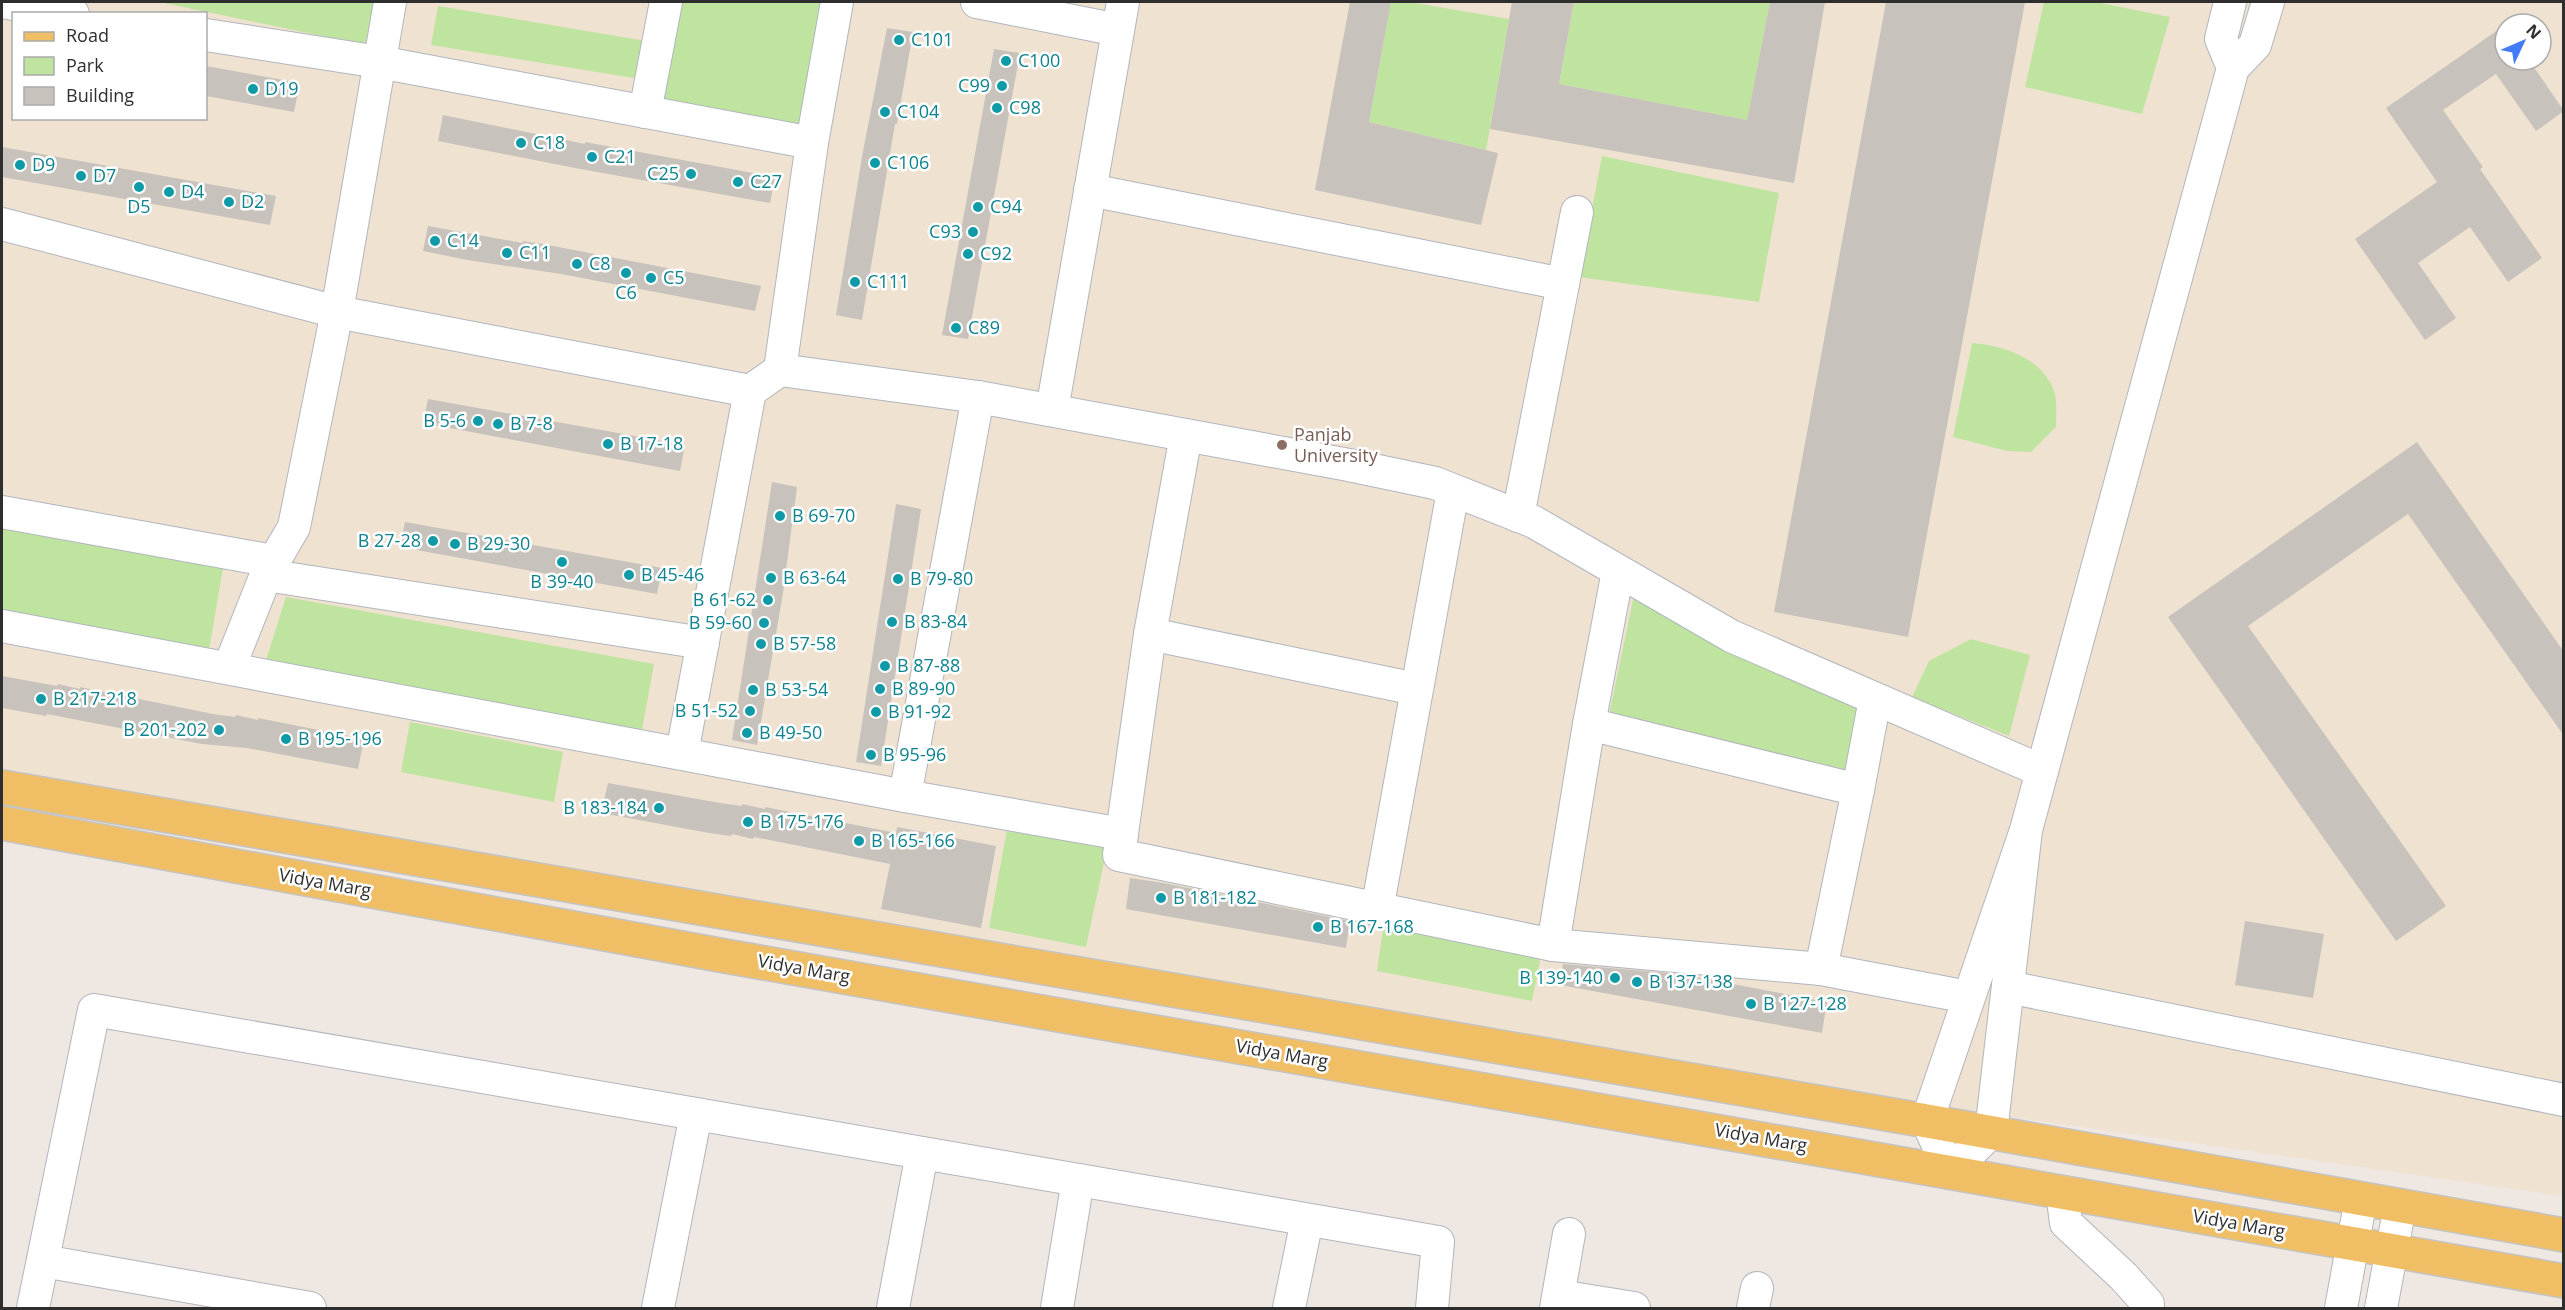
<svg xmlns="http://www.w3.org/2000/svg" width="2565" height="1310" font-family="'Open Sans',sans-serif">
<rect width="100%" height="100%" fill="#efe7e1"/>
<!-- education -->
<path fill="#efe2d1" fill-rule="evenodd" d="M2 2H2563V1196L1823 1090 2 771ZM14 14H206V118H14ZM2505 24H2541V60H2505Z"/>
<!-- green -->
<g fill="#bfe49f">
<path d="M159 2H374L365 45Z"/>
<path d="M678 2H828L800 132 657 101Z"/>
<path d="M1391 2H1410L1509 19 1486 150 1369 122Z"/>
<path d="M1574 2H1770L1747 120 1559 84Z"/>
<path d="M2044 2H2096L2170 17 2142 114 2025 87Z"/>
<path d="M438 6 646 41 640 79 431 45Z"/>
<path d="M1602 156 1779 193 1759 302 1579 277Z"/>
<path d="M1972 343C2004 345 2045 359 2055 394 2057 404 2056 416 2056 427L2031 452 2007 451 1953 437Z"/>
<path d="M2 528 223 568 209 650 2 613Z"/>
<path d="M1634 595 1862 706 1850 772 1609 715Z"/>
<path d="M286 597 654 664 640 741 264 666Z"/>
<path d="M1971 639 2030 655 2009 736 1912 697 1929 661Z"/>
<path d="M410 722 563 752 554 802 401 772Z"/>
<path d="M1007 829 1107 848 1086 947 989 928Z"/>
<path d="M1384 922 1542 950 1532 1001 1377 971Z"/>
</g>
<!-- building -->
<g fill="#c8c2bc">
<path d="M1350 2H1391L1369 122 1498 153 1481 225 1315 190Z"/>
<path d="M1512 2H1574L1559 84 1747 120 1770 2H1825L1794 183 1490 129Z"/>
<path d="M1886 2H2025L1908 637 1774 612Z"/>
<path d="M2505 25V60H2529L2564 111 2536 131 2496 74 2443 110 2483 167 2480 169 2542 258 2508 282 2470 227 2418 263 2456 318 2425 340 2355 239 2437 182 2386 108Z"/>
<path d="M887 28 913 32 897 124H895L862 320 836 315 863 151Z"/>
<path d="M994 49 1020 53 968 339 942 335Z"/>
<path d="M206 66 300 83 294 112 206 96Z"/>
<path d="M443 115 585 144V142L775 177 770 203 575 168 438 141Z"/>
<path d="M2 147 276 196 270 225 2 177Z"/>
<path d="M428 226 523 243V241L548 245 761 286 755 311 561 274 467 260 423 251Z"/>
<path d="M428 399 685 445 680 471 423 423Z"/>
<path d="M2417 442 2564 652V736L2408 514 2248 626 2446 906 2396 941 2168 617Z"/>
<path d="M772 482 797 487 783 593 757 745 732 740Z"/>
<path d="M896 504 921 509 881 766 856 762Z"/>
<path d="M405 522 662 568 657 594 400 547Z"/>
<path d="M2 676 57 686 58 684 80 689V687L213 714 235 717 236 715 258 720V718L364 739 358 769 247 748 202 744 47 714 46 716 2 708Z"/>
<path d="M608 783 720 803 742 806V804L765 809V807L896 833 897 827 996 846 981 928 881 909 890 864 754 837 753 839 732 834 731 836 709 833 601 813Z"/>
<path d="M1130 878 1164 883 1350 921 1346 948 1126 909Z"/>
<path d="M2245 921 2324 934 2313 998 2235 985Z"/>
<path d="M1563 964 1680 974 1827 1002 1822 1033 1560 985Z"/>
</g>
<g fill="none" stroke-linecap="round" stroke-linejoin="round">
<defs>
<g id="minor">
<path d="M2 2 73 14"/>
<path d="M977 2 1118 30"/>
<path d="M2230 2 2221 39 2233 68"/>
<path d="M206 35 379 62 812 143"/>
<path d="M645 112 666 2"/>
<path d="M1090 190 1563 284"/>
<path d="M2 224 337 312 750 391 780 370 978 397 1349 465 1435 483 1534 522 1731 636 2042 771"/>
<path d="M780 370 812 143 837 2"/>
<path d="M1052 410 1123 2"/>
<path d="M1186 435 1150 634 1119 855 1553 945 1821 969 1968 997"/>
<path d="M2 512 273 561"/>
<path d="M1518 516 1577 212"/>
<path d="M266 575 703 643"/>
<path d="M2 626 905 796 1122 834"/>
<path d="M1150 634 1416 689"/>
<path d="M229 668 266 575 294 527 337 312 390 2"/>
<path d="M1589 724 1858 790 1875 699"/>
<path d="M682 753 750 391"/>
<path d="M905 796 978 397"/>
<path d="M2026 830 1991 1132 1950 1172 1927 1121 2026 830 2233 68 2255 45 2268 2"/>
<path d="M1377 910 1453 491"/>
<path d="M1553 945 1589 724 1618 571"/>
<path d="M1821 969 1858 790"/>
<path d="M2008 987 2564 1100"/>
<path d="M2062 1192 2066 1223 2124 1277 2148 1304V1308"/>
<path d="M43 1261 310 1308"/>
<path d="M1559 1296 1634 1308"/>
<path d="M33 1308 94 1010 1438 1242 1432 1308"/>
<path d="M658 1308 696 1114"/>
<path d="M893 1308 922 1153"/>
<path d="M1057 1308 1078 1180"/>
<path d="M1289 1308 1307 1220"/>
<path d="M1556 1308 1569 1234"/>
<path d="M1753 1308 1757 1288"/>
<path d="M2341 1308 2361 1199"/>
<path d="M2381 1308 2400 1206"/>
</g>
<g id="major">
<path d="M2 787 1927 1121 2564 1235"/>
<path d="M2 823 725 956 2564 1281"/>
</g>
</defs>
<!-- minor casing -->
<use href="#minor" stroke="#b1b5be" stroke-width="34"/>
<!-- major casing -->
<use href="#major" stroke="#c4c4c4" stroke-width="36"/>
<!-- minor -->
<use href="#minor" stroke="#fff" stroke-width="32"/>
<!-- major -->
<use href="#major" stroke="#f0be65" stroke-width="33"/>
</g>
<!-- markers -->
<g fill="#0f9aa8" stroke="#fff" stroke-width="2">
<circle cx="899" cy="40" r="6"/>
<circle cx="1006" cy="61" r="6"/>
<circle cx="1002" cy="86" r="6"/>
<circle cx="253" cy="89" r="6"/>
<circle cx="997" cy="108" r="6"/>
<circle cx="885" cy="112" r="6"/>
<circle cx="521" cy="143" r="6"/>
<circle cx="592" cy="157" r="6"/>
<circle cx="875" cy="163" r="6"/>
<circle cx="20" cy="165" r="6"/>
<circle cx="691" cy="174" r="6"/>
<circle cx="81" cy="176" r="6"/>
<circle cx="738" cy="182" r="6"/>
<circle cx="139" cy="187" r="6"/>
<circle cx="169" cy="192" r="6"/>
<circle cx="229" cy="202" r="6"/>
<circle cx="978" cy="207" r="6"/>
<circle cx="973" cy="232" r="6"/>
<circle cx="435" cy="241" r="6"/>
<circle cx="507" cy="253" r="6"/>
<circle cx="968" cy="254" r="6"/>
<circle cx="577" cy="264" r="6"/>
<circle cx="626" cy="273" r="6"/>
<circle cx="651" cy="278" r="6"/>
<circle cx="855" cy="282" r="6"/>
<circle cx="956" cy="328" r="6"/>
<circle cx="478" cy="421" r="6"/>
<circle cx="498" cy="424" r="6"/>
<circle cx="608" cy="444" r="6"/>
<circle cx="780" cy="516" r="6"/>
<circle cx="433" cy="541" r="6"/>
<circle cx="455" cy="544" r="6"/>
<circle cx="562" cy="562" r="6"/>
<circle cx="629" cy="575" r="6"/>
<circle cx="771" cy="578" r="6"/>
<circle cx="898" cy="579" r="6"/>
<circle cx="768" cy="600" r="6"/>
<circle cx="892" cy="622" r="6"/>
<circle cx="764" cy="623" r="6"/>
<circle cx="761" cy="644" r="6"/>
<circle cx="885" cy="666" r="6"/>
<circle cx="880" cy="689" r="6"/>
<circle cx="753" cy="690" r="6"/>
<circle cx="41" cy="699" r="6"/>
<circle cx="750" cy="711" r="6"/>
<circle cx="876" cy="712" r="6"/>
<circle cx="219" cy="730" r="6"/>
<circle cx="747" cy="733" r="6"/>
<circle cx="286" cy="739" r="6"/>
<circle cx="871" cy="755" r="6"/>
<circle cx="659" cy="808" r="6"/>
<circle cx="748" cy="822" r="6"/>
<circle cx="859" cy="841" r="6"/>
<circle cx="1161" cy="898" r="6"/>
<circle cx="1318" cy="927" r="6"/>
<circle cx="1615" cy="978" r="6"/>
<circle cx="1637" cy="982" r="6"/>
<circle cx="1751" cy="1004" r="6"/>
</g>
<circle fill="#8d6e63" stroke="#fff" stroke-width="2" cx="1282" cy="445" r="6"/>
<g text-anchor="middle" stroke-width="5" stroke-linejoin="round" paint-order="stroke">
<!-- culture labels -->
<g font-size="18" fill="#0d838f" stroke="#fff" text-anchor="start">
<text x="911" y="46">C101</text>
<text x="1018" y="67">C100</text>
<text x="990" y="92" text-anchor="end">C99</text>
<text x="265" y="95">D19</text>
<text x="1009" y="114">C98</text>
<text x="897" y="118">C104</text>
<text x="533" y="149">C18</text>
<text x="604" y="163">C21</text>
<text x="887" y="169">C106</text>
<text x="32" y="171">D9</text>
<text x="679" y="180" text-anchor="end">C25</text>
<text x="93" y="182">D7</text>
<text x="750" y="188">C27</text>
<text x="181" y="198">D4</text>
<text x="241" y="208">D2</text>
<text x="139" y="213" text-anchor="middle">D5</text>
<text x="990" y="213">C94</text>
<text x="961" y="238" text-anchor="end">C93</text>
<text x="447" y="247">C14</text>
<text x="519" y="259">C11</text>
<text x="980" y="260">C92</text>
<text x="589" y="270">C8</text>
<text x="663" y="284">C5</text>
<text x="867" y="288">C111</text>
<text x="626" y="299" text-anchor="middle">C6</text>
<text x="968" y="334">C89</text>
<text x="466" y="427" text-anchor="end">B 5-6</text>
<text x="510" y="430">B 7-8</text>
<text x="620" y="450">B 17-18</text>
<text x="792" y="522">B 69-70</text>
<text x="421" y="547" text-anchor="end">B 27-28</text>
<text x="467" y="550">B 29-30</text>
<text x="641" y="581">B 45-46</text>
<text x="783" y="584">B 63-64</text>
<text x="910" y="585">B 79-80</text>
<text x="562" y="588" text-anchor="middle">B 39-40</text>
<text x="756" y="606" text-anchor="end">B 61-62</text>
<text x="904" y="628">B 83-84</text>
<text x="752" y="629" text-anchor="end">B 59-60</text>
<text x="773" y="650">B 57-58</text>
<text x="897" y="672">B 87-88</text>
<text x="892" y="695">B 89-90</text>
<text x="765" y="696">B 53-54</text>
<text x="53" y="705">B 217-218</text>
<text x="738" y="717" text-anchor="end">B 51-52</text>
<text x="888" y="718">B 91-92</text>
<text x="207" y="736" text-anchor="end">B 201-202</text>
<text x="759" y="739">B 49-50</text>
<text x="298" y="745">B 195-196</text>
<text x="883" y="761">B 95-96</text>
<text x="647" y="814" text-anchor="end">B 183-184</text>
<text x="760" y="828">B 175-176</text>
<text x="871" y="847">B 165-166</text>
<text x="1173" y="904">B 181-182</text>
<text x="1330" y="933">B 167-168</text>
<text x="1603" y="984" text-anchor="end">B 139-140</text>
<text x="1649" y="988">B 137-138</text>
<text x="1763" y="1010">B 127-128</text>
</g>
<!-- education labels -->
<g font-size="18" fill="#785e54" stroke="#fff" text-anchor="start">
<text x="1294" y="441">Panjab<tspan x="1294" dy="21">University</tspan></text>
</g>
<!-- street labels -->
<g font-size="18" fill="#2e2e2e" stroke="#fff">
<text transform="translate(325 883) rotate(10)" y="6">Vidya Marg</text>
<text transform="translate(804 969) rotate(10)" y="6">Vidya Marg</text>
<text transform="translate(1282 1054) rotate(10)" y="6">Vidya Marg</text>
<text transform="translate(1761 1138) rotate(10)" y="6">Vidya Marg</text>
<text transform="translate(2239 1224) rotate(10)" y="6">Vidya Marg</text>
</g>
</g>
<!-- border -->
<rect width="2565" height="1310" fill="none" stroke="#2e2e2e" stroke-width="6"/>
<!-- legend -->
<rect x="12" y="12" width="195" height="108" fill="#ffffff" stroke="#ababab" stroke-width="1.5"/>
<rect x="24" y="32" width="30" height="9" fill="#f0be65" stroke="#ababab" stroke-width="1.5"/>
<text x="66" y="42" font-size="18" fill="#2e2e2e">Road</text>
<rect x="24" y="57" width="30" height="18" fill="#bfe49f" stroke="#ababab" stroke-width="1.5"/>
<text x="66" y="72" font-size="18" fill="#2e2e2e">Park</text>
<rect x="24" y="87" width="30" height="18" fill="#c8c2bc" stroke="#ababab" stroke-width="1.5"/>
<text x="66" y="102" font-size="18" fill="#2e2e2e">Building</text>
<!-- north arrow -->
<g transform="translate(2523 42) rotate(46)"><circle r="28" fill="#ffffff" stroke="#ababab" stroke-width="1.5"/>
<path d="M0-4.5L10 22L0 15L-10 22Z" fill="#447cf8"/>
<text y="-9" font-size="16" font-weight="bold" text-anchor="middle" fill="#2e2e2e">N</text>
</g>
</svg>
